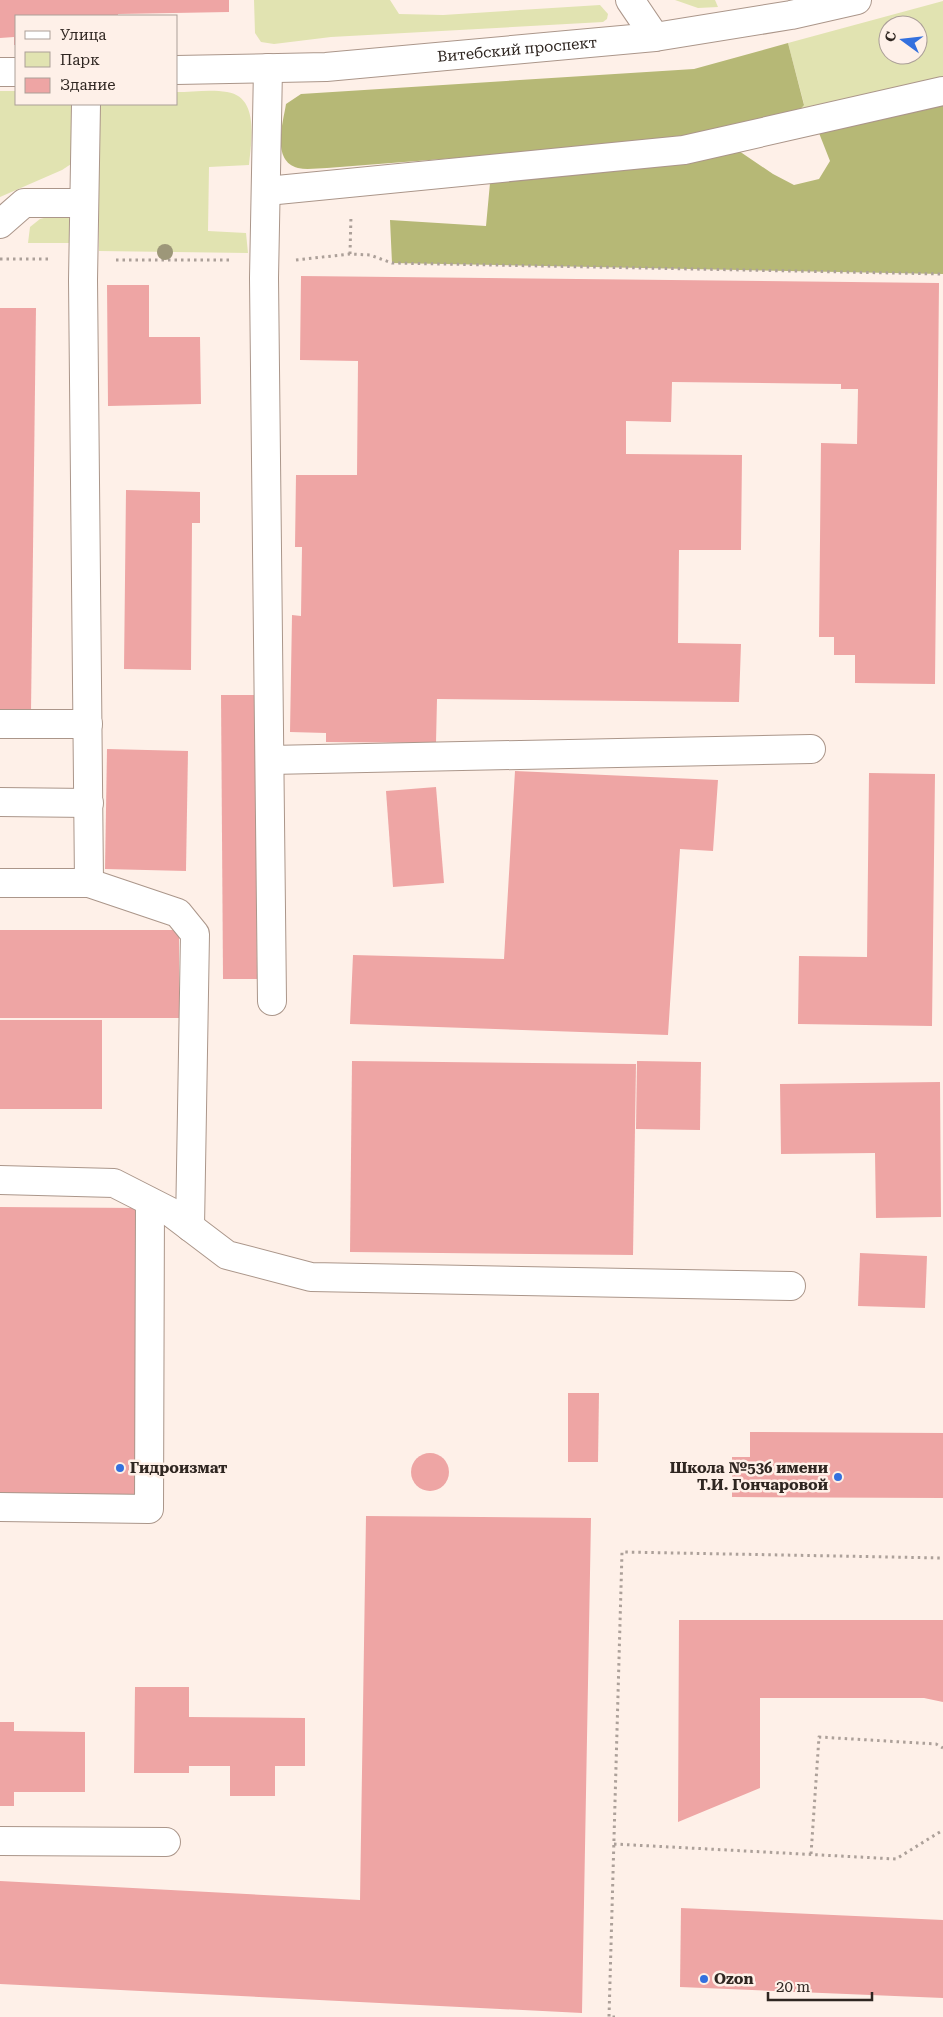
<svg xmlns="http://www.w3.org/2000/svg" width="943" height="2017" font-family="'Roboto Serif',serif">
<rect width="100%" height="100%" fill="#fef0e8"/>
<!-- green -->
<g fill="#e1e3b1" fill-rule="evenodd">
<path d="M254 0H390L399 14 443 15 600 5 608 14 607 19 603 22 331 37 274 44 261 42 255 33Z"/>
<path d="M675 0H715L718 7 698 8Z"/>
<path d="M943 1V78L797 113 804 104 788 43ZM888 25H918V55H888Z"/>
<path d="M0 91H16V104H71L72 160 71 164 62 170 0 197Z"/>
<path d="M176 92C192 92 211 89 227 92 260 97 251 142 249 165L209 167 208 231 246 233 248 253 99 251 98 104H176Z"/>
<path d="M56 215 67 216 74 224 70 243H28L30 227 40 219Z"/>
</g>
<!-- forest -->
<g fill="#b6b876">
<path d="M788 43 804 105 797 113 707 134 573 149 327 168C318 168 307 170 298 168 271 161 283 123 286 104L301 94 694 69Z"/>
<path d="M943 100V274L392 263 390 220 486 226 490 183 739 151 773 174 794 185 819 179 830 161 819 133Z"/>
</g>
<!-- building -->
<g fill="#eea5a4">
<path d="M0 0H229V12L118 14V16H16V45H14V37L0 38Z"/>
<path d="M301 276 939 283 935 684 855 683V655H834V637H819L821 443 857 444 858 389H841V384L672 382 671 422 626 421V454L742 455 741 550H679L678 643 741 644 739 702 437 699 436 743 326 742V733L290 732 292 615 301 616 302 547H295L296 475H357L358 361 300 360Z"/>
<path d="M107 285H149V337H200L201 404 108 406Z"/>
<path d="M0 308H36L31 711H0Z"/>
<path d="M126 490 200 492V523H192L191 670 124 669Z"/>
<path d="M221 695H255L257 979H223Z"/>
<path d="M107 749 188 751 186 871 105 869Z"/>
<path d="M515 771 718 780 713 851 680 849 668 1035 350 1024 353 955 504 959Z"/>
<path d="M869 773 935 774 932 1026 798 1024 799 956 867 957Z"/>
<path d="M436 787 444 883 393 887 386 791Z"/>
<rect x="0" y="930" width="179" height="88"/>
<rect x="0" y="1020" width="102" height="89"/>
<path d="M352 1061 636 1064 633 1255 350 1252Z"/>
<path d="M637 1061 701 1062 700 1130 636 1129Z"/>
<path d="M940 1082 941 1217 876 1218 875 1153 781 1154 780 1084Z"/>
<path d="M0 1207 137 1208 136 1496 0 1495Z"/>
<path d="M860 1253 927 1256 925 1308 858 1306Z"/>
<path d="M568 1393H599L598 1462H568Z"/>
<path d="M750 1432 943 1433V1498L732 1497V1457H750Z"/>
<circle cx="430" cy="1472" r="19"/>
<path d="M366 1516 591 1518 582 2013 0 1984V1881L360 1900Z"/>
<path d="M679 1620H943V1702L924 1698H760V1788L678 1822Z"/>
<path d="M135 1687H189V1717L305 1718V1766H275V1796H230V1766H189V1773H134Z"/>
<path d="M0 1722H14V1731L85 1732V1792H14V1806H0Z"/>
<path d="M681 1908 943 1920V1998L680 1987Z"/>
</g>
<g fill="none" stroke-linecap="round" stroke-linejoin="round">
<defs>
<g id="minor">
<path d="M630 0 655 37"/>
<path d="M268 68 264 278 272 1001"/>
<path id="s1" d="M176 70 326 67 655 37 791 15 857 0"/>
<path d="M0 72H16"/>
<path d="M86 104 83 280 89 883"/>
<path d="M267 191 684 150 943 91"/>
<path d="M0 224 24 203H84"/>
<path d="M0 724H88"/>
<path d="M270 760 811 749"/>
<path d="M0 802 89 803"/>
<path d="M0 883H89L178 913 195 934 190 1227"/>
<path d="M0 1180 114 1183 169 1211 227 1255 311 1277 791 1286"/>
<path d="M0 1507 149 1509 150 1202"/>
<path d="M0 1841 166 1842"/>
</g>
</defs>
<!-- minor casing -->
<use href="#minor" stroke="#ab968a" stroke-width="30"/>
<!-- path -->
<g stroke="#aca099" stroke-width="3" stroke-dasharray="2.5 4" stroke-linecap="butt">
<path d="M350 254 351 215"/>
<path d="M0 259H52"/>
<path d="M116 260H232"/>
<path d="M296 260 350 254 370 255 392 263 943 274"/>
<path d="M614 1844 896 1859 943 1830"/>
<path d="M811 1854 819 1737 936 1744 943 1748"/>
<path d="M615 2017H609L622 1552 943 1558"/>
</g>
<!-- minor -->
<use href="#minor" stroke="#fff" stroke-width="28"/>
</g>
<!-- trees -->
<circle fill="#9d9779" cx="165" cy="252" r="8"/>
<!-- markers -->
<g fill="#3370de" stroke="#fef0e8" stroke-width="2">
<circle cx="120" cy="1468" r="5"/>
<circle cx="838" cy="1477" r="5"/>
<circle cx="704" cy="1979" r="5"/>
</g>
<g text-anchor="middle" stroke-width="5" stroke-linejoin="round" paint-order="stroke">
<!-- street labels -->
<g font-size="15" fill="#2f2621" stroke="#fef0e8">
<text dy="5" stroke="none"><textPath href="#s1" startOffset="342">Витебский проспект</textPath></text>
</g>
<!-- poi labels -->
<g font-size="15" font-weight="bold" fill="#2f2621" stroke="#fef0e8" text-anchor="start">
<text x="130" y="1473">Гидроизмат</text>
<text x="828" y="1473" text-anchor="end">Школа №536 имени<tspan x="828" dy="17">Т.И. Гончаровой</tspan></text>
<text x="714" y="1984">Ozon</text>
</g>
</g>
<!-- legend -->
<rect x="15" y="15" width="162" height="90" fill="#fef0e8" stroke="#ab9f98"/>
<rect x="25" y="31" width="25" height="8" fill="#ffffff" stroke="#ab9f98"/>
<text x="60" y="40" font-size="15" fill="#2f2621">Улица</text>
<rect x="25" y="52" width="25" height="15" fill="#e1e3b1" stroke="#ab9f98"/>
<text x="60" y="65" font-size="15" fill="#2f2621">Парк</text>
<rect x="25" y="78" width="25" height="15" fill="#eea5a4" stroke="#ab9f98"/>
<text x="60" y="90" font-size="15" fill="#2f2621">Здание</text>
<!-- north arrow -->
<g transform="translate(903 40) rotate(285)"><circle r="24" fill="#fef0e8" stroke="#ab9f98"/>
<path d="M0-4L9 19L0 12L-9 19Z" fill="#3370de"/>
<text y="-8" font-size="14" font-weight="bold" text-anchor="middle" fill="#2f2621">С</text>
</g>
<!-- scale -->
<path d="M768 1992v8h104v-8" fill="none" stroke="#2f2621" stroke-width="2.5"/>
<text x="776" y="1992" font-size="15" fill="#2f2621" stroke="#fef0e8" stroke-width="4" paint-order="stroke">20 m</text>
</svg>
